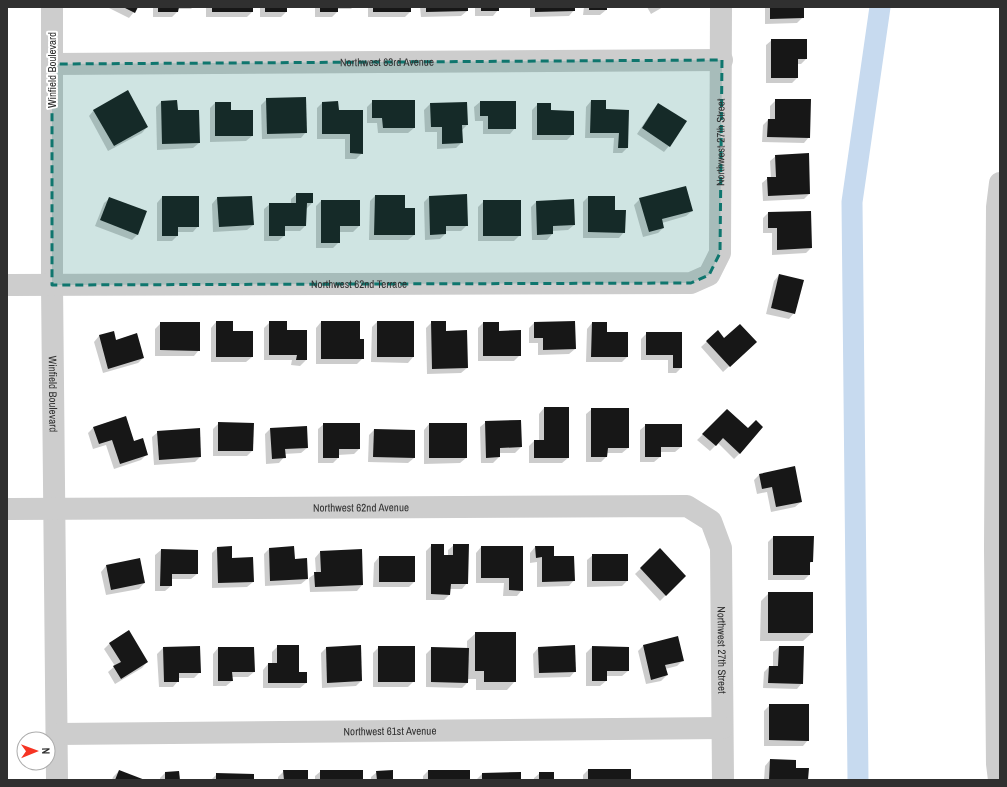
<svg xmlns="http://www.w3.org/2000/svg" width="1007" height="787" font-family="'Archivo Narrow',sans-serif">
<rect width="100%" height="100%" fill="#fff"/>
<!-- shadow -->
<g fill="#0003">
<path d="M107 7H137L134 12 129 18Z"/>
<path d="M153 7H193L191 9H177V12L172 17H153Z"/>
<path d="M206 7H252V12L247 17H206Z"/>
<path d="M260 7H299L298 8H286V12L281 17H260Z"/>
<path d="M315 7H353L351 9H337V12L332 17H315Z"/>
<path d="M368 7H410V12L405 17H368Z"/>
<path d="M420 7H467V11L461 16 421 17Z"/>
<path d="M475 7H513L512 8H498V10L493 16H475Z"/>
<path d="M530 7H574V10L569 16 530 17Z"/>
<path d="M584 7H606V10L600 15H583Z"/>
<path d="M647 7H663L651 14Z"/>
<path d="M765 7H803V17L797 23 765 24Z"/>
<path d="M772 40 806 59 801 64H797V78L792 83H766V45Z"/>
<path d="M267 99 306 132 301 138 262 139 261 105Z"/>
<path d="M776 100 809 137 804 143 762 142 763 125 768 120H770V106Z"/>
<path d="M373 101 414 128 408 133H378L377 123H367V107Z"/>
<path d="M591 101 605 110 628 111 627 148 622 153H613L614 138H585L586 107Z"/>
<path d="M161 102 177 111 199 143 193 148 157 150 156 107Z"/>
<path d="M480 102H515V128L510 134H483V121H475L474 107Z"/>
<path d="M215 103 230 111 252 136 246 141 210 142V108Z"/>
<path d="M322 103 338 111 362 153 356 159H345V139H317V108Z"/>
<path d="M466 103 467 125 461 131 462 142 456 148 437 149V132H425L424 110 430 104Z"/>
<path d="M538 104 550 111 573 134 567 140H532V110Z"/>
<path d="M659 104 669 146 664 152 637 134 653 110Z"/>
<path d="M94 110 147 127 142 133 108 151 89 116Z"/>
<path d="M776 156 809 194 804 199 763 201 762 183 768 178H771L770 161Z"/>
<path d="M297 194 312 203 306 209 305 226 300 231H284V236L278 241H264V209L270 204H291V199Z"/>
<path d="M375 196 404 209 414 235 408 240H369L370 201Z"/>
<path d="M162 197 198 226 193 232H177V236L172 241H157V203Z"/>
<path d="M429 197 467 225 461 231H445V234L440 239 425 240 424 202Z"/>
<path d="M588 197 614 211 624 232 619 238H583V202Z"/>
<path d="M110 198 146 212 137 235 132 240 95 226 104 203Z"/>
<path d="M217 198 253 225 247 230 213 232 212 204Z"/>
<path d="M640 199 692 211 686 216 662 223 663 228 658 233 643 237 634 205Z"/>
<path d="M321 201H359V226L353 232H339V242L333 248H316V206Z"/>
<path d="M484 201 520 235 514 241H478V207Z"/>
<path d="M536 202 574 225 568 230 552 231V234L547 240H532L531 207Z"/>
<path d="M768 213 811 248 806 253 772 255V233H763V218Z"/>
<path d="M779 275 794 313 789 319 766 314 774 281Z"/>
<path d="M216 322 232 332 252 357 246 362H211V328Z"/>
<path d="M270 322 286 331H306V360L300 366 291 365 292 360H264V328Z"/>
<path d="M321 322 359 340 363 358 357 364H316V328Z"/>
<path d="M377 322H413V357L408 363 371 362 372 327Z"/>
<path d="M432 322 445 332 467 368 461 373 427 374 426 328Z"/>
<path d="M161 323 199 350 194 356H155V329Z"/>
<path d="M483 323 498 332 520 355 514 361H478V328Z"/>
<path d="M534 323 575 349 569 354 538 355V343H529V328Z"/>
<path d="M592 323 606 333 627 357 622 362H586L587 329Z"/>
<path d="M113 332 116 341 143 358 138 363 103 373 94 342 99 336Z"/>
<path d="M717 332 724 340 750 347 723 372 701 347Z"/>
<path d="M647 333H681V368L676 373H668V360H641V339Z"/>
<path d="M544 408 568 458 562 463H529V446L534 441H539V414Z"/>
<path d="M592 409 628 448 622 453H607L606 457 601 462H586V414Z"/>
<path d="M727 411 748 430 740 453 734 459 718 443 710 451 697 440Z"/>
<path d="M486 422 521 447 515 453H499V457L493 463H481L480 427Z"/>
<path d="M219 423 252 451 247 456H213V429Z"/>
<path d="M324 424 359 449 354 454 338 455V458L333 463H318V429Z"/>
<path d="M429 424 466 458 460 463 424 464V430Z"/>
<path d="M646 425 681 447 675 452H660V457L654 462H640V430Z"/>
<path d="M93 428 133 442 147 454 141 460 114 469 106 445 93 449 88 433Z"/>
<path d="M270 429 307 448 301 453 284 454V457L279 463 266 464 265 434Z"/>
<path d="M374 430 414 458 408 463 368 462 369 435Z"/>
<path d="M158 432 200 457 195 462 154 465 152 437Z"/>
<path d="M759 475 801 502 795 507 771 512 767 492 757 494 754 480Z"/>
<path d="M773 537 812 561 809 565V575L804 580H768V542Z"/>
<path d="M432 545 443 556H448V550L454 545 467 583 462 589H450V594L444 600H426V551Z"/>
<path d="M481 547 522 590 517 596H503L504 583H476V553Z"/>
<path d="M535 547 574 580 569 586 537 587V562L530 563V553Z"/>
<path d="M217 548 231 559 253 582 247 587 212 588V553Z"/>
<path d="M269 549 294 560 307 579 301 584 265 586 264 554Z"/>
<path d="M161 550 197 551V574L191 579H171V586L165 591H155V555Z"/>
<path d="M660 550 685 576 660 601 635 574Z"/>
<path d="M320 552 362 585 357 591 310 592 309 578 316 573 315 558Z"/>
<path d="M593 555 627 581 622 586 587 587V560Z"/>
<path d="M379 557 414 582 409 587H373L374 563Z"/>
<path d="M106 566 144 583 139 589 106 595 101 572Z"/>
<path d="M769 593H812V633L803 641H760L761 601Z"/>
<path d="M476 633 515 681 507 690H476V679H467V683L462 688 426 687V654L432 648 467 649V641Z"/>
<path d="M110 643 147 662 142 668 115 684 108 672 115 666 104 649Z"/>
<path d="M278 646 306 683 300 688H263V670L268 664H272V652Z"/>
<path d="M643 646 683 660 677 666 665 669 667 675 661 681 646 684 638 651Z"/>
<path d="M199 647 200 672 194 678H178V681L173 687H159L157 654 163 648Z"/>
<path d="M379 647 414 681 408 687H373V653Z"/>
<path d="M592 647 628 671 622 676H606V681L600 686H586V653Z"/>
<path d="M779 647H803L802 683 797 689 763 688 764 672 769 667H773V652Z"/>
<path d="M218 648 254 672 248 677H232V681L226 686H213V654Z"/>
<path d="M326 648 361 681 356 686 322 688 321 653Z"/>
<path d="M538 648 575 671 570 677 534 678 533 654Z"/>
<path d="M770 705 808 740 803 746H764V711Z"/>
<path d="M770 760 795 769 807 780H764L765 766Z"/>
<path d="M588 770 630 780H583V775Z"/>
<path d="M119 771 142 780H112L113 777Z"/>
<path d="M284 771 307 780H278V777Z"/>
<path d="M321 771 362 780H315V776Z"/>
<path d="M428 771 469 780H423V776Z"/>
<path d="M377 772 392 780H371V777Z"/>
<path d="M165 773 179 780H160V778Z"/>
<path d="M520 773V780H476L482 774Z"/>
<path d="M540 773 553 780H534V778Z"/>
<path d="M217 774 253 780H211Z"/>
</g>
<g fill="none" stroke-linecap="round" stroke-linejoin="round">
<!-- canal -->
<path stroke="#c7daef" stroke-width="21" d="M858 780 852 202 880 7"/>
</g>
<!-- building -->
<g fill="#171717">
<path d="M123 7H138L135 13Z"/>
<path d="M158 7H179L178 12H158Z"/>
<rect x="212" y="7" width="41" height="5"/>
<rect x="265" y="7" width="22" height="5"/>
<rect x="320" y="7" width="18" height="5"/>
<rect x="373" y="7" width="38" height="5"/>
<path d="M426 7H468V11L426 12Z"/>
<rect x="481" y="7" width="18" height="4"/>
<path d="M535 7H575V11L535 12Z"/>
<rect x="589" y="7" width="18" height="3"/>
<path d="M770 7H804V18L770 19Z"/>
<path d="M771 39H807V59H798V78H771Z"/>
<path d="M128 90 148 127 114 146 93 110Z"/>
<path d="M306 97 307 133 267 134 266 98Z"/>
<path d="M775 99H811L810 138 767 137 768 119H775Z"/>
<path d="M177 100 178 110H199L200 143 162 144 161 101Z"/>
<path d="M372 100H415V128H383L382 118H372Z"/>
<path d="M591 100H606V109L629 110 628 148H618L619 133H590Z"/>
<path d="M338 101 339 110H363V154L350 153V134H322V102Z"/>
<path d="M480 101H516V129H488V116H480Z"/>
<path d="M215 102H231V110H253V136H215Z"/>
<path d="M467 102 468 125H462L463 143 442 144V127H431L430 103Z"/>
<path d="M537 103H551V110L574 111V135H537Z"/>
<path d="M658 103 687 121 670 147 642 128Z"/>
<path d="M809 153 810 194 768 196 767 177H776L775 155Z"/>
<path d="M686 186 693 211 662 219 664 228 649 232 639 198Z"/>
<path d="M296 193H313V203H307L306 226H285V236H269V203H296Z"/>
<path d="M467 194 468 226H446V234L430 235 429 196Z"/>
<path d="M375 195H405V208H415V235H374Z"/>
<path d="M162 196H199V227H178V236H162Z"/>
<path d="M252 196 254 225 219 227 217 197Z"/>
<path d="M588 196H615V210H626L625 233 588 232Z"/>
<path d="M109 197 147 211 138 235 100 220Z"/>
<path d="M574 199 575 225 553 226V234L537 235 536 201Z"/>
<path d="M321 200H360V226H340V243H321Z"/>
<rect x="483" y="200" width="38" height="36"/>
<path d="M811 211 812 248 777 250V228H768V212Z"/>
<path d="M779 274 804 280 795 314 771 308Z"/>
<path d="M216 321H233V331H253V357H216Z"/>
<path d="M269 321H287V330H307V360H296L297 355H269Z"/>
<path d="M321 321H360V339H364V359H321Z"/>
<rect x="377" y="321" width="37" height="36"/>
<path d="M431 321H446V331L467 330 468 368 432 369Z"/>
<path d="M575 321 576 349 543 350V338H534V322Z"/>
<path d="M160 322H200V351L160 350Z"/>
<path d="M483 322H499V331L521 330V356H483Z"/>
<path d="M592 322H607V332H628V357H591Z"/>
<path d="M740 324 757 342 730 367 706 341 718 330 724 338Z"/>
<path d="M114 331 116 340 137 333 144 358 108 369 99 335Z"/>
<path d="M646 332H682V368H673V355H646Z"/>
<path d="M544 407H569V458H534V440H544Z"/>
<path d="M591 408H629V448H608L607 457H591Z"/>
<path d="M727 409 748 428 756 420 763 427 740 454 723 438 716 446 702 434Z"/>
<path d="M126 416 134 441 143 438 148 455 120 464 112 440 99 444 93 427Z"/>
<path d="M521 420 522 447 500 448V457L486 458 485 421Z"/>
<path d="M218 422 254 423 253 451H218Z"/>
<path d="M323 423H360V449H339V458H323Z"/>
<rect x="429" y="423" width="38" height="35"/>
<path d="M645 424H682V447H661V457H645Z"/>
<path d="M307 426 308 448 285 449 286 458 272 459 270 428Z"/>
<path d="M200 428 201 457 159 460 157 431Z"/>
<path d="M374 429 415 430V458L373 457Z"/>
<path d="M795 466 802 502 776 507 772 487 762 489 759 474Z"/>
<path d="M773 536H814L813 562H810V575H773Z"/>
<path d="M431 544H444V555H453V544H469L468 584H451L450 595 431 594Z"/>
<path d="M232 546V558L253 557 254 582 218 583 217 547Z"/>
<path d="M294 546 295 559 307 558 308 579 270 581 269 548Z"/>
<path d="M481 546H523V591L509 590V578H481Z"/>
<path d="M535 546H554V556H574L575 581 542 582V557L536 558Z"/>
<path d="M660 548 686 576 666 596 640 568Z"/>
<path d="M161 549 198 550V574H172V586H160Z"/>
<path d="M362 549 363 585 315 587 314 572H321L320 551Z"/>
<rect x="592" y="554" width="36" height="27"/>
<rect x="379" y="556" width="36" height="26"/>
<path d="M140 558 145 583 111 590 106 565Z"/>
<rect x="768" y="592" width="45" height="41"/>
<path d="M129 630 148 662 121 679 113 666 121 662 109 643Z"/>
<path d="M475 632H516V682H484V671H475Z"/>
<path d="M678 636 684 661 665 665 668 675 651 680 643 645Z"/>
<path d="M277 645H299V672H307V683H268V663H277Z"/>
<path d="M361 645 362 681 327 683 326 647Z"/>
<path d="M575 645 576 672 539 673 538 647Z"/>
<path d="M200 646 201 673H179V682H164L163 647Z"/>
<rect x="378" y="646" width="37" height="36"/>
<path d="M592 646 629 647V671H607V681H592Z"/>
<path d="M779 646H804L803 684 768 683 769 666H778Z"/>
<path d="M218 647H254L255 672H232L233 681H218Z"/>
<path d="M431 647 469 648 468 683 431 682Z"/>
<path d="M769 704H809V741L769 740Z"/>
<path d="M770 759 796 760V768H809L808 780H769Z"/>
<rect x="588" y="769" width="43" height="11"/>
<path d="M119 770 145 780H115Z"/>
<path d="M283 770H308V780H284Z"/>
<rect x="320" y="770" width="43" height="10"/>
<path d="M393 770V780H377L376 771Z"/>
<rect x="428" y="770" width="42" height="10"/>
<path d="M179 771 180 780H165V772Z"/>
<path d="M521 772V780H482V773Z"/>
<rect x="539" y="772" width="15" height="8"/>
<path d="M216 773 254 774V780H216Z"/>
</g>
<g fill="none" stroke-linecap="round" stroke-linejoin="round">
<!-- minor -->
<g stroke="#cdcdcd" stroke-width="22">
<path id="s1" d="M52 7V285L57 780"/>
<path id="s2" d="M52 64 722 60"/>
<path id="s3" d="M7 285 691 283 709 275 720 253 721 7"/>
<path id="s4" d="M7 509 687 506 711 521 721 548 723 780"/>
<path id="s5" d="M57 734 722 728"/>
<path d="M999 780 997 764 995 549 997 207 1000 183"/>
</g>
</g>
<!-- marked area -->
<path fill="#0f766e" fill-opacity="0.2" stroke="#0f766e" stroke-width="3" stroke-dasharray="8 5" stroke-linejoin="round" d="M722 60 720 253 709 275 691 283 52 285V64Z"/>
<g text-anchor="middle" stroke-width="4" stroke-linejoin="round" paint-order="stroke">
<!-- street labels -->
<g font-size="11" fill="#303030" stroke="#fff">
<text dy="4" stroke="none"><textPath href="#s2" startOffset="335">Northwest 63rd Avenue</textPath></text>
<text transform="translate(52 70) rotate(-90)" y="4">Winfield Boulevard</text>
<text dy="4" stroke="none"><textPath href="#s3" startOffset="839">Northwest 27th Street</textPath></text>
<text dy="4" stroke="none"><textPath href="#s3" startOffset="352">Northwest 62nd Terrace</textPath></text>
<text dy="4" stroke="none"><textPath href="#s1" startOffset="387">Winfield Boulevard</textPath></text>
<text dy="4" stroke="none"><textPath href="#s4" startOffset="354">Northwest 62nd Avenue</textPath></text>
<text dy="4" stroke="none"><textPath href="#s4" startOffset="839">Northwest 27th Street</textPath></text>
<text dy="4" stroke="none"><textPath href="#s5" startOffset="333">Northwest 61st Avenue</textPath></text>
</g>
</g>
<!-- border -->
<rect width="1007" height="787" fill="none" stroke="#303030" stroke-width="16"/>
<!-- north arrow -->
<g transform="translate(36 751) rotate(89)"><circle r="19" fill="#ffffff" stroke="#acacac"/>
<path d="M0-3L7 15L0 10L-7 15Z" fill="#f63423"/>
<text y="-6" font-size="11" font-weight="bold" text-anchor="middle" fill="#303030">N</text>
</g>
</svg>
